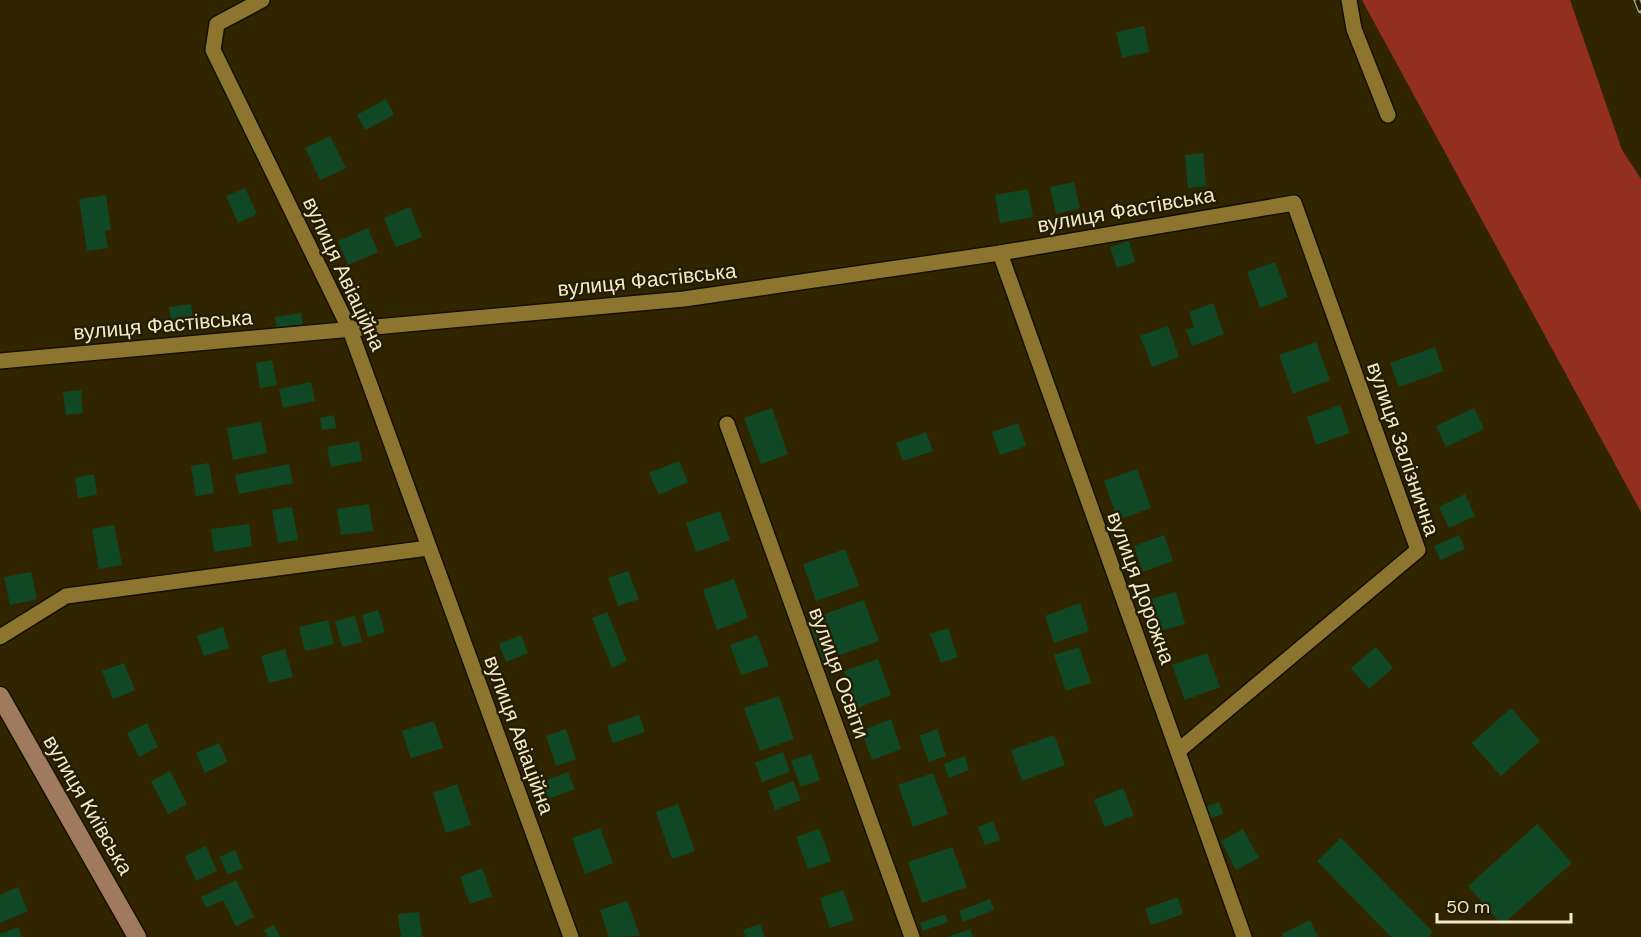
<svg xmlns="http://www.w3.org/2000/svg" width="1641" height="937" font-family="'DM Sans',sans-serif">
<rect width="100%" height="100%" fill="#312500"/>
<!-- forest -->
<path fill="#932f1f" d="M1362 0H1570L1622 150 1641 179V512Z"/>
<!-- building -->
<g fill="#104825">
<path d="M1144 26 1149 52 1122 58 1116 32Z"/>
<path d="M386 99 394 115 365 130 357 115Z"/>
<path d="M330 136 346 168 320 180 305 148Z"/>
<path d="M1203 153 1206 186 1188 188 1185 155Z"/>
<path d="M1074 182 1080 208 1056 214 1050 187Z"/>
<path d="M245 188 257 214 238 223 226 196Z"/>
<path d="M1028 189 1033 217 1000 223 995 195Z"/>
<path d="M106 195 111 230 105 231 108 248 87 251 79 199Z"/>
<path d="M410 207 422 237 396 247 384 218Z"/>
<path d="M368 228 378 252 348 265 338 241Z"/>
<path d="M1129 241 1135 262 1117 268 1110 247Z"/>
<path d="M1275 262 1288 297 1260 308 1247 272Z"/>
<path d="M1213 303 1224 334 1192 346 1186 330 1194 327 1189 312Z"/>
<path d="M191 304 193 318 171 321 169 307Z"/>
<path d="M301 313 304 331 278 335 275 317Z"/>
<path d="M1168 326 1179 357 1152 367 1140 336Z"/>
<path d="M1316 342 1330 380 1293 394 1279 355Z"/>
<path d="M1435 347 1443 371 1399 387 1390 363Z"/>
<path d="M272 360 277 385 260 388 256 363Z"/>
<path d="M311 382 315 401 283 408 279 389Z"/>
<path d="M81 390 83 413 66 415 63 392Z"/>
<path d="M1340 405 1350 433 1316 445 1307 417Z"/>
<path d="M772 408 788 454 761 464 744 418Z"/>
<path d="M1474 408 1484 429 1446 447 1436 426Z"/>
<path d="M334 415 336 428 322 430 320 418Z"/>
<path d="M261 422 267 453 233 460 227 428Z"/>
<path d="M1018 423 1026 446 1000 455 992 432Z"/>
<path d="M926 432 933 451 903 461 896 443Z"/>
<path d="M359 441 362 461 331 467 327 447Z"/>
<path d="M679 461 688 482 659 495 649 473Z"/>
<path d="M209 463 214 493 196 496 191 466Z"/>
<path d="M289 464 293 483 239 494 235 475Z"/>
<path d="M1137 469 1151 508 1118 520 1104 481Z"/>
<path d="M94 474 97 495 78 498 75 478Z"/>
<path d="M1465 494 1475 516 1449 528 1439 507Z"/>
<path d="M369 504 373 531 341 535 337 509Z"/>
<path d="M292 507 298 540 278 543 272 510Z"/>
<path d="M720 511 730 540 696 552 686 523Z"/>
<path d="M249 524 252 546 214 552 211 529Z"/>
<path d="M114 525 122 565 99 569 92 529Z"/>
<path d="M1164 535 1173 561 1143 572 1134 546Z"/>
<path d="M1459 535 1465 549 1440 560 1434 546Z"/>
<path d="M845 549 859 586 816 601 803 564Z"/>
<path d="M628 571 639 599 618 606 608 578Z"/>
<path d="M31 572 37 599 10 605 4 577Z"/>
<path d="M734 579 748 618 717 630 703 590Z"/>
<path d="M1176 592 1185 624 1152 633 1143 601Z"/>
<path d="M864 600 879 641 823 661 808 620Z"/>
<path d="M1080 603 1089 631 1054 643 1045 616Z"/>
<path d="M378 610 385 632 368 637 362 615Z"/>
<path d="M607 612 627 661 612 668 592 618Z"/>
<path d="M355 616 362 642 342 647 335 621Z"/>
<path d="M328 620 334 644 305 651 299 627Z"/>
<path d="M223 627 229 648 204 656 197 636Z"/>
<path d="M948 628 958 657 941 663 930 634Z"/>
<path d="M521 635 528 653 506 662 499 644Z"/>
<path d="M757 635 769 666 741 675 730 645Z"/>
<path d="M1079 647 1091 683 1066 691 1054 655Z"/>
<path d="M1376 647 1393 668 1369 689 1351 668Z"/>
<path d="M285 649 293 677 269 683 261 656Z"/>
<path d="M1207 653 1220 687 1185 700 1172 665Z"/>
<path d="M878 659 891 695 857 708 844 671Z"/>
<path d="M124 663 135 690 113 699 102 671Z"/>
<path d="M779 696 794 739 760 751 744 708Z"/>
<path d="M1511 708 1540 741 1501 776 1472 743Z"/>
<path d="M639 715 645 732 613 743 607 726Z"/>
<path d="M891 719 901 749 872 760 861 731Z"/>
<path d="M434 721 443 748 411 758 402 731Z"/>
<path d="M147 723 158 747 139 757 127 733Z"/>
<path d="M566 729 576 759 556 766 546 736Z"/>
<path d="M937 729 946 756 929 762 919 736Z"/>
<path d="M1054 735 1065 765 1022 781 1011 750Z"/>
<path d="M219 743 228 762 205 773 196 753Z"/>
<path d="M783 752 790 772 762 782 755 763Z"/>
<path d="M811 754 820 780 801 787 791 761Z"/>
<path d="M965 756 969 770 949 778 944 764Z"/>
<path d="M170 771 187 804 168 814 151 781Z"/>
<path d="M568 772 575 789 548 799 541 782Z"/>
<path d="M933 773 948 814 913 827 898 785Z"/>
<path d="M793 781 801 800 775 810 768 791Z"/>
<path d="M457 784 471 825 446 833 433 793Z"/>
<path d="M1123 788 1134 815 1105 827 1094 800Z"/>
<path d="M1219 802 1223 814 1206 820 1202 808Z"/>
<path d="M678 804 695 851 672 859 656 812Z"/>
<path d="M993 821 1000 840 985 845 978 827Z"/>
<path d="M1537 824 1572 863 1502 925 1468 886Z"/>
<path d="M600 828 613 863 585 874 572 838Z"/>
<path d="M819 829 831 861 808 869 796 837Z"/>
<path d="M1243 829 1259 858 1236 870 1221 841Z"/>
<path d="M1341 838 1433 932 1429 937H1391L1317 861Z"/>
<path d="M206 846 217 871 196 881 185 856Z"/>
<path d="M952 847 967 887 922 903 908 862Z"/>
<path d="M235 850 243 868 228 875 219 857Z"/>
<path d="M482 868 492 896 470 904 460 877Z"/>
<path d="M236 880 254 917 236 926 223 900 206 908 201 897Z"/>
<path d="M18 887 28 911 0 923V895Z"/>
<path d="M843 890 854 920 830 928 820 898Z"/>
<path d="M1178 897 1183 914 1151 925 1145 909Z"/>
<path d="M990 899 994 910 963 922 959 911Z"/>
<path d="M627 901 640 936 609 937 600 910Z"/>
<path d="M419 912 422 937H401L398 914Z"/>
<path d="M945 914 948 922 923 931 920 923Z"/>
<path d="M1310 920 1318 937H1283L1282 934Z"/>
<path d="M760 924 765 937H746L743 930Z"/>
<path d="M274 925 280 937H268L264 930Z"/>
<path d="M18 927 22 937H0V934Z"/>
<path d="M970 929 973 937H948Z"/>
</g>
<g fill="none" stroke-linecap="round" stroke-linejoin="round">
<defs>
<g id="street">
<path d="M262 0 217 24 213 50 350 330 571 937"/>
<path d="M1349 0 1354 29 1388 115"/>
<path d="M1000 253 1244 937"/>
<path d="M0 361 684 299 1000 253 1294 203 1418 550 1178 751"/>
<path d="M727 424 912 937"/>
<path d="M0 637 66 596 428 548"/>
</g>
<path id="secondary" d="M0 696 137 937"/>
</defs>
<!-- street casing -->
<use href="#street" stroke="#160f00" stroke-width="18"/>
<!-- secondary casing -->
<use href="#secondary" stroke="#160f00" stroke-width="21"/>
<!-- street -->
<use href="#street" stroke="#8c752e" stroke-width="15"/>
<!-- secondary -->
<use href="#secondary" stroke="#a07a5c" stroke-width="18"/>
<defs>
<path id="rail" d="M1637 0 1641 10"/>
</defs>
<!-- rail casing -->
<use href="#rail" stroke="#afa480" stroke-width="7"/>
<!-- rail -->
<use href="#rail" stroke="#241d06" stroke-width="4.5" stroke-dasharray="14" stroke-linecap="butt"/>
</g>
<g text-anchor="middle" stroke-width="5" stroke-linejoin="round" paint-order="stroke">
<!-- street labels -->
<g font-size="21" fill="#f5eac7" stroke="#241d06">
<text transform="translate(1126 210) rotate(-10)" y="7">вулиця Фастівська</text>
<text transform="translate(344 274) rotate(65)" y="7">вулиця Авіаційна</text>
<text transform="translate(647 280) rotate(-6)" y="7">вулиця Фастівська</text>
<text transform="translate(163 325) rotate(-5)" y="7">вулиця Фастівська</text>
<text transform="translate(1403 449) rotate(71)" y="7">вулиця Залізнична</text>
<text transform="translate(1141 588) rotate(70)" y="7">вулиця Дорожна</text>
<text transform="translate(839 673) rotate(70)" y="7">вулиця Освіти</text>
<text transform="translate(519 735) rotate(70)" y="7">вулиця Авіаційна</text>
<text transform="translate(88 805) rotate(60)" y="7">вулиця Київська</text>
</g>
</g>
<!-- scale -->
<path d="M1437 913v9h134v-9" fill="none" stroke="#f5eac7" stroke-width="3"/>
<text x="1446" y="913" font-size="18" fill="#f5eac7" stroke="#241d06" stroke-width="4.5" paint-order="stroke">50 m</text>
</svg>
